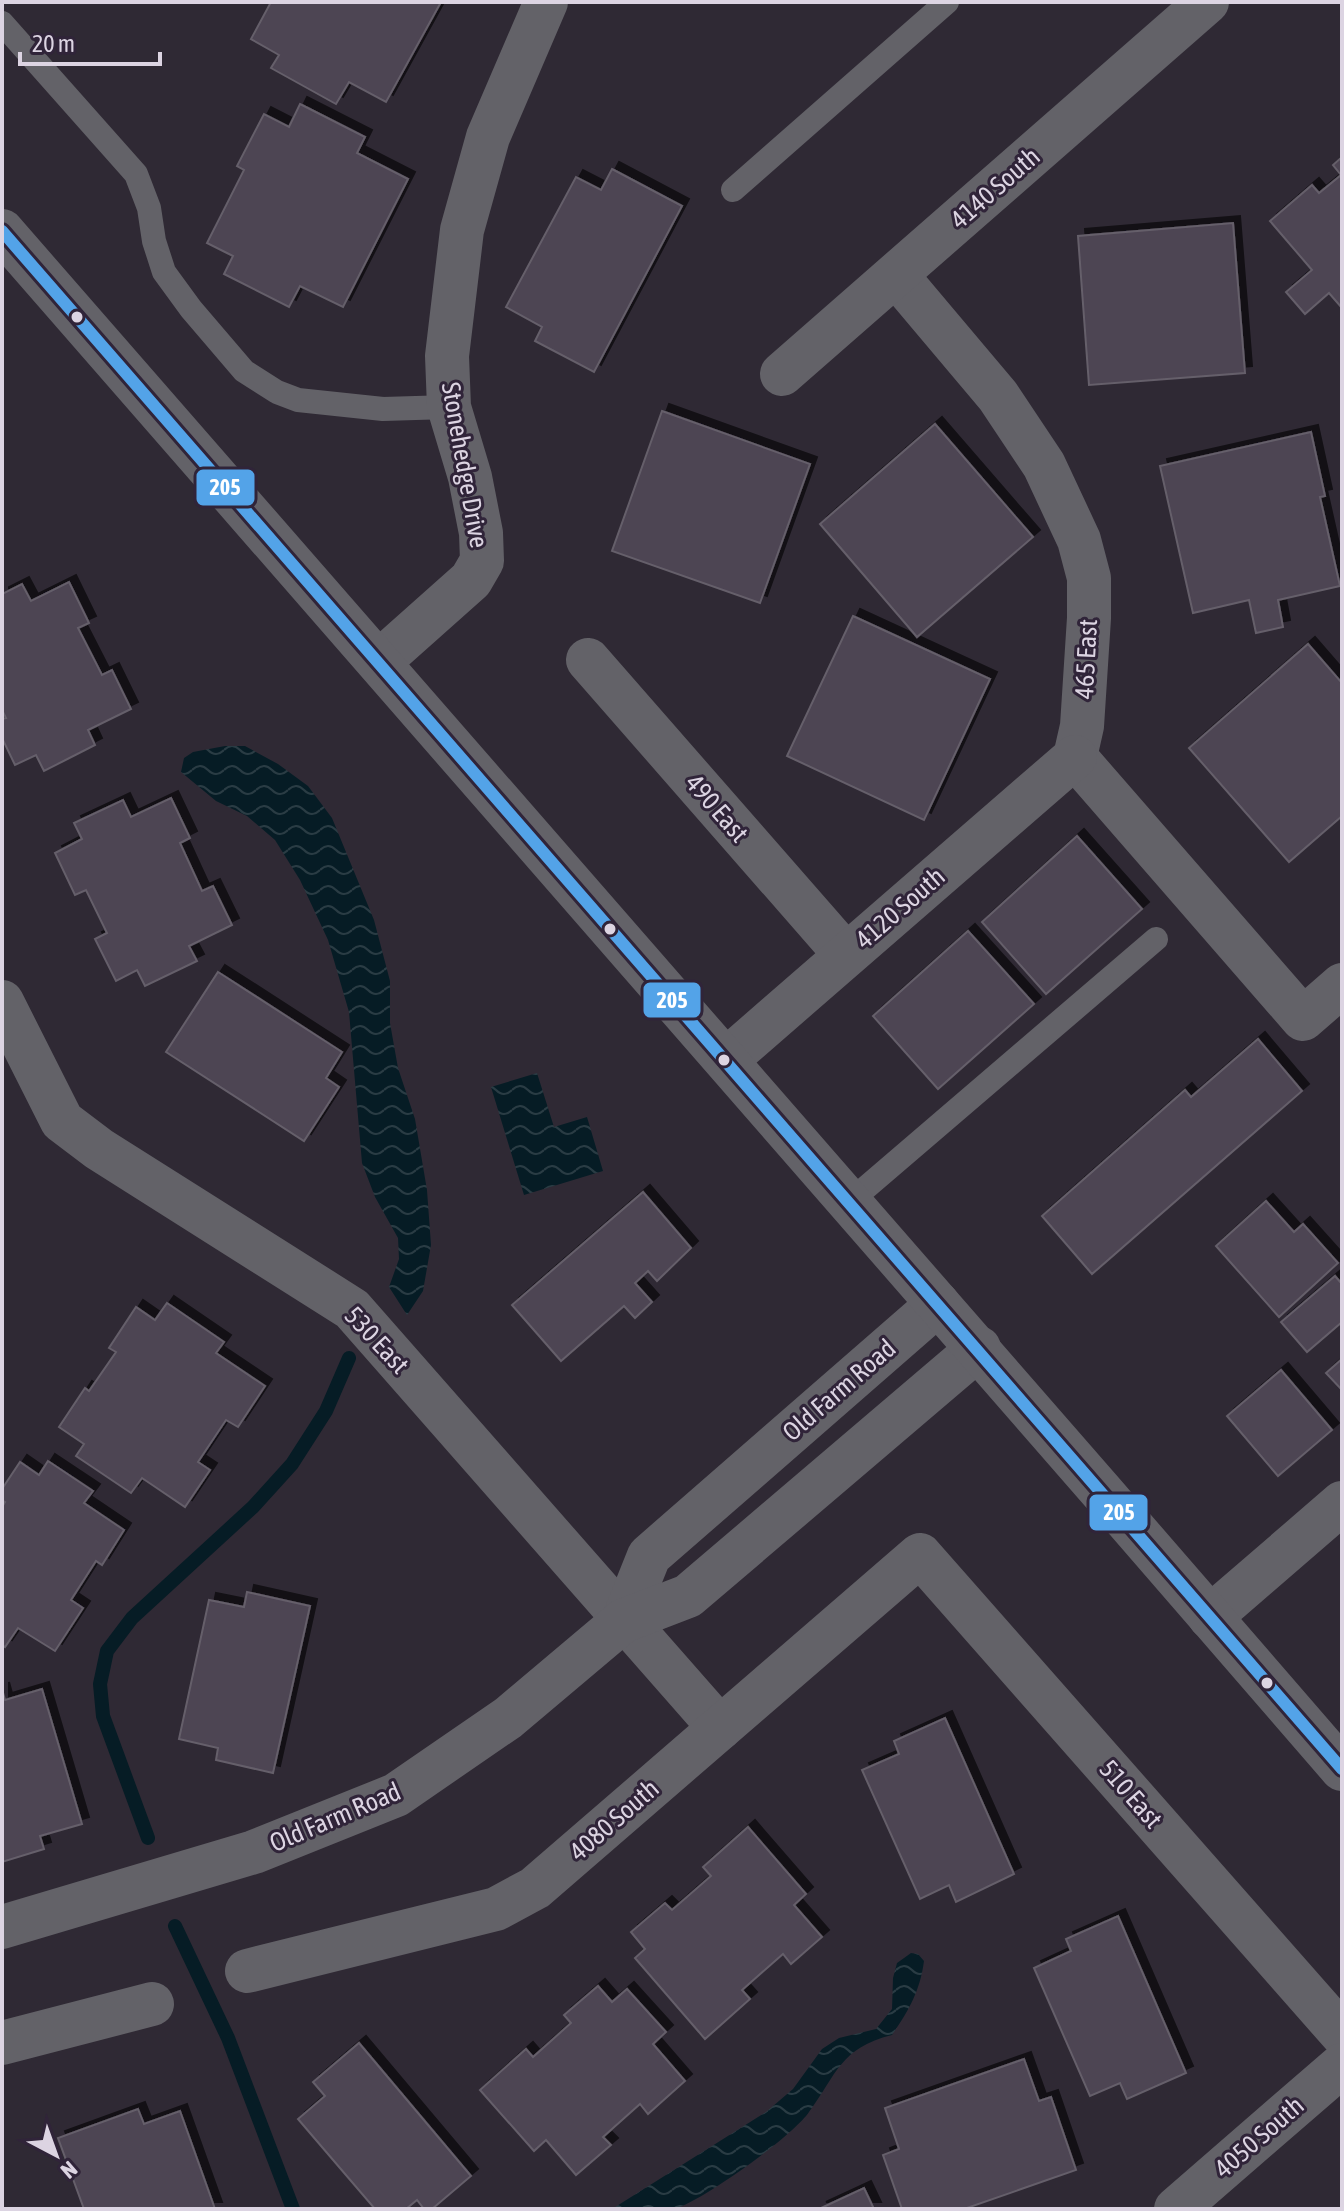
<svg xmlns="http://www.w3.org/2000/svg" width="1344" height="2211" font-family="'Asap Condensed',sans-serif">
<defs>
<pattern id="water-waves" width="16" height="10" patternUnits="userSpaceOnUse" patternTransform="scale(2)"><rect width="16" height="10" fill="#061c25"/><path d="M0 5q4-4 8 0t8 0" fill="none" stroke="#2a3c44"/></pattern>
<filter id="shadow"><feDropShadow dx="7" dy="-7" stdDeviation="0" flood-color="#0009"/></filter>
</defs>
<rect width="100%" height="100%" fill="#2f2934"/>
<!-- water -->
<g fill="url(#water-waves)">
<path d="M225 746H245L278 764 308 786 332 818 374 920 390 981V1023L398 1068 415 1119 427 1190 431 1245 423 1291 407 1315 389 1287 399 1259 398 1238 375 1197 362 1163 349 1012 328 940 300 880 275 840 247 816 216 801 181 772 184 758 193 752Z"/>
<path d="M537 1073 554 1127 587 1117 603 1171 524 1195 491 1087Z"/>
<path d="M911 1953 918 1954 924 1961C920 1991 909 2010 892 2035 840 2048 837 2074 809 2112 793 2136 701 2202 674 2209 655 2211 631 2209 612 2209L766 2112 793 2089 822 2049 839 2038 876 2029 892 2009 893 1978 897 1963Z"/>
</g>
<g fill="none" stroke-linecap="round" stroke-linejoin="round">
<!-- stream -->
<g stroke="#061c25" stroke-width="14">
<path d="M148 1838 103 1716 100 1684 107 1651 132 1618 253 1507 292 1464 326 1411 349 1358"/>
<path d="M175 1926 228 2038 293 2209"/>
</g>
</g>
<!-- building -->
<g fill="#4d4453" stroke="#655f6a" stroke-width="2" filter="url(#shadow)">
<path d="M271 2H441L386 102 349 82 336 104 271 68 279 55 251 39Z"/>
<path d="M300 104 365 137 357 153 408 179 343 307 300 286 289 307 224 274 233 256 207 243 244 170 237 166 264 114 289 127Z"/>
<path d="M1342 157V308L1329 293 1305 314 1286 292 1312 270 1270 221 1312 185 1319 193 1341 175 1333 165Z"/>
<path d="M612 169 682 206 594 372 535 341 542 327 506 307 576 177 601 190Z"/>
<path d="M1233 223 1245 373 1089 385 1078 236Z"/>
<path d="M662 411 810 464 760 603 612 551Z"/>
<path d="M935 424 1033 537 917 637 820 524Z"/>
<path d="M1311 432 1325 496 1320 497 1340 586 1278 600 1283 627 1256 633 1249 600 1193 613 1160 466Z"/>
<path d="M69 582 89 623 78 628 102 675 112 670 131 709 88 730 95 745 44 771 36 755 15 765 2 738V719L6 718 2 710V594L22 584 31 601Z"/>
<path d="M853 616 990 679 924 820 787 756Z"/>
<path d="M1308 644 1342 683V816L1289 862 1189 748Z"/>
<path d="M171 798 190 838 180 843 202 891 213 886 232 925 189 946 197 961 145 986 137 970 116 981 95 939 107 933 86 890 75 895 55 853 82 839 74 823 123 800 131 817Z"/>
<path d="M1077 836 1142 909 1046 994 982 922Z"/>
<path d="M968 931 1034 1004 938 1089 873 1016Z"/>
<path d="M218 972 342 1052 326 1078 339 1087 304 1141 166 1052Z"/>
<path d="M1258 1039 1302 1091 1092 1274 1042 1216 1185 1090 1191 1097Z"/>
<path d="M643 1192 691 1248 657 1281 648 1271 635 1283 652 1302 635 1318 624 1306 561 1361 512 1305Z"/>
<path d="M1266 1201 1294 1232 1303 1224 1338 1263 1279 1317 1216 1246Z"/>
<path d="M1335 1276 1342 1284V1322L1307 1352 1281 1322Z"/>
<path d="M167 1303 224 1342 216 1353 265 1386 238 1427 226 1420 198 1462 210 1470 185 1507 142 1478 131 1493 76 1456 84 1444 59 1427 85 1388 89 1391 116 1352 109 1348 136 1307 155 1320Z"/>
<path d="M1342 1359V1390L1326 1373Z"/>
<path d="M1281 1370 1332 1430 1278 1476 1227 1416Z"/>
<path d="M48 1461 93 1491 84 1503 124 1530 102 1565 96 1561 71 1600 83 1608 55 1651 18 1628 5 1647 2 1645V1507L5 1502 2 1500V1489L20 1462 39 1475Z"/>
<path d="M247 1592 310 1606 273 1773 216 1760 218 1748 179 1739 209 1600 244 1607Z"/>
<path d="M2 1689 5 1700 42 1689 82 1824 40 1836 44 1849 2 1862Z"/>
<path d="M945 1718 1014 1874 956 1902 949 1885 920 1899 862 1770 899 1754 894 1741Z"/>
<path d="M748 1827 806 1894 794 1905 822 1937 791 1964 783 1954 742 1990 750 1999 705 2039 635 1958 645 1949 631 1932 665 1903 672 1910 711 1876 703 1867Z"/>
<path d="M1118 1916 1186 2073 1127 2099 1120 2083 1090 2096 1034 1968 1071 1951 1066 1939Z"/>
<path d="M598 1986 612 2002 627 1989 666 2032 653 2044 685 2081 648 2114 640 2104 603 2137 611 2145 576 2175 546 2140 534 2151 480 2090 526 2049 533 2057 571 2023 564 2015Z"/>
<path d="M359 2043 471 2176 432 2209H424L417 2200 406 2209H375L298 2119 325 2096 313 2082Z"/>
<path d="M1024 2059 1039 2101 1051 2097 1076 2170 964 2209H902L883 2155 899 2149 885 2108Z"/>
<path d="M138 2109 144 2124 180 2111 215 2209H84L58 2138Z"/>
<path d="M864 2188 874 2209H819Z"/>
</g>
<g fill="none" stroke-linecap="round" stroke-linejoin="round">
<!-- service -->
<g stroke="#636268" stroke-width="24">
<path d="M2 23 136 174 149 208 154 241 164 272 191 309 244 371 277 392 298 400 383 409 449 407"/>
<path d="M733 190 947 2"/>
<path d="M848 1203 1156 939"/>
</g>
<!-- minor -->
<g stroke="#636268" stroke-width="44">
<path d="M896 275 998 396 1044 465 1079 540 1089 578V618L1082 726 1075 757 1303 1019 1342 985"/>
<path d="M782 374 1207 2"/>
<path d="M588 660 846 955"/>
<path d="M380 661 471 580 482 561 481 533 470 477 449 407 447 356 462 230 488 137 546 2"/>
<path d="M2 1002 62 1121 99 1149 352 1309 720 1728"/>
<path d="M726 1060 1075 757"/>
<path d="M1210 1617 1342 1503"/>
<path d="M623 1621 649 1556 938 1304"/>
<path d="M2 1927 254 1852 396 1795 508 1718 623 1621 688 1596 979 1348"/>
<path d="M247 1971 496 1909 535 1888 920 1555 1342 2034"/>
<path d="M2 2043 152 2004"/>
<path d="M1176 2209 1342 2065"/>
</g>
<!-- tertiary -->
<path stroke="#636268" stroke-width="44" d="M2 231C451 742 897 1255 1342 1769"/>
<defs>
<path id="bus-1" d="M2 231 1342 1769"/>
</defs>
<!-- bus-1 casing -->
<use href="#bus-1" stroke="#302439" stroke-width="18"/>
<!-- bus-1 -->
<use href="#bus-1" stroke="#53a3e8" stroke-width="12"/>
</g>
<!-- markers -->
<g fill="#dcd4e2" stroke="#302439" stroke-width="3">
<circle cx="77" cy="317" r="7"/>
<circle cx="610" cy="929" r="7"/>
<circle cx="724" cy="1060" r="7"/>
<circle cx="1267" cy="1683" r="7"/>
</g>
<g text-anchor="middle" stroke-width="6" stroke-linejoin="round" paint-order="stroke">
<!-- street labels -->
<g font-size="26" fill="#dcd4e2" stroke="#302439">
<text transform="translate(995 188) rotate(-41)" y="9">4140 South</text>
<text transform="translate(465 465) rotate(80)" y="9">Stonehedge Drive</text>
<text transform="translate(1086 659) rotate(-87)" y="9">465 East</text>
<text transform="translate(717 808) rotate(49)" y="9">490 East</text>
<text transform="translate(900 908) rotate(-41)" y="9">4120 South</text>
<text transform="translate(377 1340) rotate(47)" y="9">530 East</text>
<text transform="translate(839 1390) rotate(-41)" y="9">Old Farm Road</text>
<text transform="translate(1131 1794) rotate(49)" y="9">510 East</text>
<text transform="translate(335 1817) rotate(-23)" y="9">Old Farm Road</text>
<text transform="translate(614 1820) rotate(-41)" y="9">4080 South</text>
<text transform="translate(1259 2137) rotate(-41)" y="9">4050 South</text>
</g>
</g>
<g stroke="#302439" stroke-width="3">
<rect x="195" y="468" width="61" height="39" rx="8" fill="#53a3e8"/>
<rect x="642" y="981" width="60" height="38" rx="8" fill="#53a3e8"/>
<rect x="1088" y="1493" width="61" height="39" rx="8" fill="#53a3e8"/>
</g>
<g font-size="22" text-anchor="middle" font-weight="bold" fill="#fff">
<text x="225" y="495">205</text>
<text x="672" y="1008">205</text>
<text x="1119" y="1520">205</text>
</g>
<!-- border -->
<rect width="1344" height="2211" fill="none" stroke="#dcd4e2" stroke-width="8"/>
<!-- north arrow -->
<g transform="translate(56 2155) rotate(139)" stroke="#302439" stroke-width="6" paint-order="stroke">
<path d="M0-6L14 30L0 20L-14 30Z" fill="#dcd4e2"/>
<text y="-12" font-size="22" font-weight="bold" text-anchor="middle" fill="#dcd4e2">N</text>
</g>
<!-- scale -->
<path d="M20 52v12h140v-12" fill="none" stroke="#dcd4e2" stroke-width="4"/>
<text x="32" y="52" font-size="24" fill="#dcd4e2" stroke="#302439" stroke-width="6" paint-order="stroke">20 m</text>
</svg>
